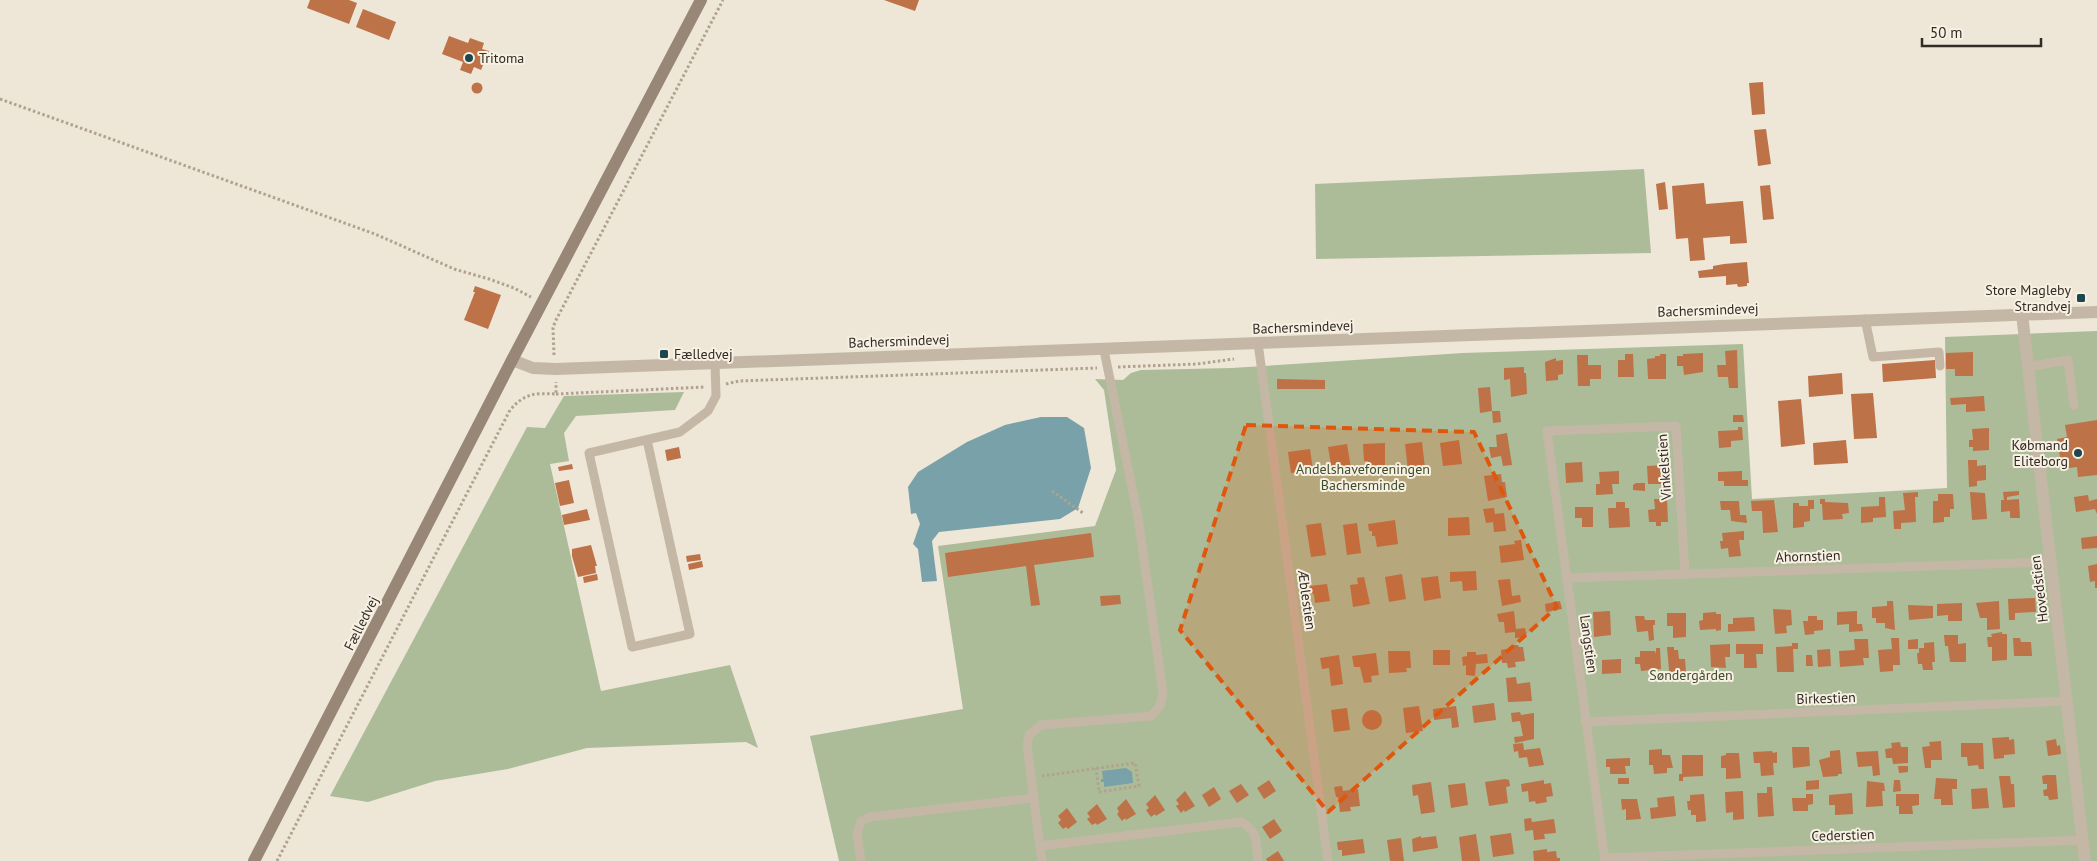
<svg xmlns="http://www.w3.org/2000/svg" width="2097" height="861" font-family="'PT Sans',sans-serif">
<rect width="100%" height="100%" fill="#eee6d7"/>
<!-- green -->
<g fill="#acbc99">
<path d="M1644 169 1651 253 1316 259 1315 184Z"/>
<path d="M2097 331V861H839L810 736 963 709 938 546 1095 526 1116 470 1104 390 1095 379 1123 380 1131 373 1141 370 1232 368 1463 353 1743 344 1752 499 1947 488 1945 337Z"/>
<path d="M684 392 675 410 576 416 564 433 569 461 550 464 601 691 730 665 758 748 746 742 587 748 508 769 435 781 368 802 330 796 527 427 545 428 564 396Z"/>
</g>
<!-- water -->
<g fill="#79a1a9">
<path d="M1041 417H1067L1084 428 1091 468 1078 508 1060 519 939 532 932 541 937 581 922 582 918 549 913 544 920 524 916 513 911 514 908 487 918 472 967 442 1005 425Z"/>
<path d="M1126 768 1132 772 1133 783 1104 787V782H1101V779H1103L1102 771Z"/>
</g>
<!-- building -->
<g fill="#bd7247">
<path d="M310 0H349L357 3 349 24 307 8Z"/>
<path d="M884 0H919L915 11Z"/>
<path d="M363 9 396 22 389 40 356 27Z"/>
<path d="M449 36 468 43 470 38 484 43 482 49 489 51 481 70 474 67 471 74 460 70 463 62 442 54Z"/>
<path d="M1763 82 1765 114 1752 115 1749 83Z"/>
<circle cx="477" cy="88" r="5.5"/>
<path d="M1766 129 1771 164 1758 166 1754 130Z"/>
<path d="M1665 182 1668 209 1659 210 1656 184Z"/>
<path d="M1704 183 1706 204 1743 201 1747 243 1730 244V236L1703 238 1705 260 1690 261 1688 238 1676 239 1672 186Z"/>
<path d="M1770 185 1774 219 1763 220 1760 186Z"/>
<path d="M1747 262 1749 283H1747V286L1738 287 1737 284 1726 285V276L1699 278 1698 271 1713 269V266L1724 264Z"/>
<path d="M475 286 501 295 488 329 464 320 475 292H473Z"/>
<path d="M1737 350 1738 388H1729L1728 377H1718L1717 365H1726L1725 351Z"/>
<path d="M1973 352V376H1955V369H1946V353Z"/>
<path d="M1703 353V372L1684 375 1683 366H1677V356H1683V354Z"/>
<path d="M1625 354H1633L1634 377H1618V360H1625Z"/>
<path d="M1660 354H1666V379H1648L1647 359 1655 358V356H1660Z"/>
<path d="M1577 355H1588V365H1601V379H1590V386H1578Z"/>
<path d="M1556 358V361L1563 360V374L1558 375V380L1546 381 1545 362Z"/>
<path d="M1935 360 1936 378 1883 382 1882 364Z"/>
<path d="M1524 367V373H1526L1527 394 1511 397 1510 379 1504 380V368Z"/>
<path d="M1842 373 1843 394 1809 397 1808 376Z"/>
<path d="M1277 379 1325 380V389H1277Z"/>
<path d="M1490 387 1492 411 1480 413 1478 388Z"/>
<path d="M1873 393 1877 438 1854 439 1851 394Z"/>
<path d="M1984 396 1985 411 1966 412V404L1951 405 1950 398Z"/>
<path d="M1801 399 1805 444 1781 447 1778 401Z"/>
<path d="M1492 411H1500L1501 422 1493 423Z"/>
<path d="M1733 415H1743L1744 422H1733Z"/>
<path d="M2097 420V475L2078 477 2077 467 2062 469 2057 439 2067 437 2065 425Z"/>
<path d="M1738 427H1742L1743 440 1731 441V447L1719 448 1718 431 1738 430Z"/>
<path d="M1989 428V450L1973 451V447H1969V440H1973L1972 429Z"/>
<path d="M1507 433 1512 465 1503 466 1501 456 1491 458 1489 447H1497L1496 435Z"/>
<path d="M1459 440 1462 464 1443 466 1440 443Z"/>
<path d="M1846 440 1848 463 1814 465 1813 443Z"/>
<path d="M1422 442 1425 468 1408 470 1405 444Z"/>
<path d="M1385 443V465L1368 466V461H1364L1363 444Z"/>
<path d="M1347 444 1351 468 1332 471 1328 447Z"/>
<path d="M679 447 681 458 667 461 665 450Z"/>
<path d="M1310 449 1313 470 1291 473 1288 452Z"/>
<path d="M1968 460H1977V466L1986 465V480L1977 481V486L1969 487Z"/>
<path d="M1582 462 1583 482 1566 483 1565 463Z"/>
<path d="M572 464 573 469 559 471 558 467Z"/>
<path d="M1665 465 1666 478H1663L1664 484H1648L1647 466Z"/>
<path d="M1619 471V484H1612L1613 494 1596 495V484H1600L1599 472Z"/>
<path d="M1742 471V480H1748V486H1724V481H1718V472Z"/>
<path d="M1501 474 1502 482H1505L1507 497 1488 501 1484 476Z"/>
<path d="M569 480 574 503 560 506 555 483Z"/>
<path d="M1636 483H1645V491L1633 490V485Z"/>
<path d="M2019 491V495L2007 497V500L2019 499 2020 518H2010V511L2001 512V500H2004L2003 492Z"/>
<path d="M1918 492V497H1915L1916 522 1901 523V529H1894L1893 511 1905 510 1903 493Z"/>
<path d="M1970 492 1985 493 1987 519 1972 520Z"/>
<path d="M1938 494H1953L1954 509H1950V517H1944V522L1933 523V501H1938Z"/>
<path d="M2088 495 2089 501 2097 499V514L2095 509 2076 512 2074 497Z"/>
<path d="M1879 497H1885L1886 517 1873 518V522L1861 523V507L1879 506Z"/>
<path d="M1654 499H1667L1668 522H1661V526H1656V522H1649L1648 510 1655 509Z"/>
<path d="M1820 499H1825V502L1848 503 1849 513 1842 514 1843 519 1823 520 1822 504H1820Z"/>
<path d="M1774 500 1778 532 1763 533 1762 511H1752L1751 501Z"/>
<path d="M1808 500H1814V509H1810V521L1804 522V527L1793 528V503H1799V506H1808Z"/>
<path d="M1720 501H1739L1740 515H1746L1747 523 1731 521 1730 510H1721Z"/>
<path d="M1616 502H1625V508H1629L1630 527 1609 528 1608 508H1616Z"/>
<path d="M1575 507H1593V527H1582V518H1575Z"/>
<path d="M1494 508 1495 514 1504 513 1506 531 1494 532 1493 522 1486 523 1483 509Z"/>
<path d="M587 509 590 520 564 525 562 515Z"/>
<path d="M1469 517 1470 535 1448 536V518Z"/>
<path d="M1395 520 1398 544 1377 547 1375 536H1372V531H1369L1368 524Z"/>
<path d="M1321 523 1326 555 1311 557 1306 525Z"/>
<path d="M1357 523 1361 553 1347 555 1343 525Z"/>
<path d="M1744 531V540H1739L1741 556 1729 557 1728 548 1721 549 1720 541H1723L1722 533Z"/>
<path d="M1091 533 1094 557 1034 565 1040 605 1031 606 1026 566 948 577 945 553Z"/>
<path d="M2097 536V548L2082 549 2081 538Z"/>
<path d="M1521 540 1524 560 1501 563 1499 546 1515 544 1514 541Z"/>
<path d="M591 545 597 566H595L596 573 578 577 572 556V549Z"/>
<path d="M700 554 701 560 687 562 686 556Z"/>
<path d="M702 561 703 567 689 570 688 564Z"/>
<path d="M2097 564V588H2095V581L2090 582 2088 566Z"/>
<path d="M1476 571 1477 590 1463 591 1462 581 1450 582V572Z"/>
<path d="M597 574 598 580 584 583 583 577Z"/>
<path d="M1402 574 1406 599 1389 602 1385 577Z"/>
<path d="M1438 576 1441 598 1424 601 1421 578Z"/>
<path d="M1364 577 1370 604 1353 607 1350 585 1358 584 1357 578Z"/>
<path d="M1510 579 1512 596 1520 595 1521 602 1502 606 1498 580Z"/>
<path d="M1327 584 1330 601 1315 603 1314 595 1310 591V586Z"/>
<path d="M1120 595 1121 604 1101 606 1100 596Z"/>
<path d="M2035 598 2036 612 2015 613V620H2009L2008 599Z"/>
<path d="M1560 601 1562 609 1546 612 1545 604Z"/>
<path d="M1887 601H1893L1895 630 1885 628V623H1876V618H1872V607L1887 606Z"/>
<path d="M1999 601 2000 629 1987 630V618H1980L1976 603Z"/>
<path d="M1962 603V621H1948V615L1937 616V604Z"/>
<path d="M1908 605 1933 606V618L1909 620Z"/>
<path d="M1773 609 1791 610 1792 625 1786 626 1787 633 1775 634Z"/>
<path d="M1514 611 1516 629 1525 628 1527 637 1515 638V632L1505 633 1504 622H1499L1497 614Z"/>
<path d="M1610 611 1611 635 1594 637 1593 612Z"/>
<path d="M1857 611V624H1862L1863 631 1849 632V624L1837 625V612Z"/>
<path d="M1716 612V614H1721V630L1716 631V629L1700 630 1699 621 1703 620V613Z"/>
<path d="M1667 613H1686V637L1673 638V626H1667Z"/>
<path d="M1635 616H1644L1645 620H1655V625H1653L1654 640 1649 641 1648 631 1637 632Z"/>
<path d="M1808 616H1817V620H1823V630L1814 631V634L1805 635 1803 621H1808Z"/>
<path d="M1754 617 1755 631 1728 632V624H1733V618Z"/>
<path d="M2002 632V634H2007V660L1992 661V647H1988L1987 637H1992L1991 634Z"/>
<path d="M1944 635H1958V644L1966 643V662H1950L1948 646H1945Z"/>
<path d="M1891 638H1899L1900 665H1893V671L1880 672 1878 650 1892 649Z"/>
<path d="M2013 638H2020L2021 642H2031L2032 656H2014Z"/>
<path d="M1854 639H1868L1869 658H1863L1864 665 1840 667 1839 651 1855 650Z"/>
<path d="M1918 639V649H1908V640Z"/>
<path d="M1934 642 1935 662H1932L1933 670H1923L1922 664H1918L1917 653H1919V648H1924V643Z"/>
<path d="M1792 643H1798V649H1793L1794 672H1777L1776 647 1792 646Z"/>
<path d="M1730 644V657H1725L1726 668 1711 667 1710 645Z"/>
<path d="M1736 644H1763V654H1756L1757 668H1744V654H1736Z"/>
<path d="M1512 645H1518L1519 647H1523L1525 661 1515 662 1516 667 1508 668 1507 663H1502L1501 650 1512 648Z"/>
<path d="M1667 647H1674V650H1678L1679 659H1685L1686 672H1678V681L1670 682Z"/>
<path d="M1656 648H1660L1661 669 1641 671 1640 664H1635V657H1640V651H1655L1656 654Z"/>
<path d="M1830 649 1831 666 1818 667 1817 650Z"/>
<rect x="1433" y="650" width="17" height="15"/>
<path d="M1388 651H1410L1411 668H1406L1407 672 1389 673Z"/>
<path d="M1467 652H1476V655L1487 654 1488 663 1476 664 1475 676 1466 675V665L1463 666 1462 657 1467 656Z"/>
<path d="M1376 653 1379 675 1371 676 1372 682 1364 683 1360 667H1354L1352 656Z"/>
<path d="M1339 655 1343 684 1331 686 1329 668 1322 669 1320 658Z"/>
<path d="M1806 655H1812L1813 666H1806Z"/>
<path d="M1621 659V673L1602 674V660Z"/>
<path d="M1516 677 1517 684 1530 682 1532 701 1508 702 1506 678Z"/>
<path d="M1494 703 1496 720 1474 723 1472 706Z"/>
<path d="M1419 706 1423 731 1406 733 1403 708Z"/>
<path d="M1456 706 1459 727 1452 728 1451 718 1434 720 1433 709Z"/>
<path d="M1347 708 1350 730 1334 732 1331 710Z"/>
<circle cx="1372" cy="720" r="10"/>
<path d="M1520 712 1521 715 1534 713V739L1515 743 1514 737 1523 736 1520 721 1512 722 1511 713Z"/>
<path d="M2009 737V740L2014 739 2015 754 2004 755V758L1994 759 1992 738Z"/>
<path d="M2056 739 2057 746 2060 745 2061 754 2048 756 2046 741Z"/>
<path d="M1941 741 1942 760H1931V768H1925L1922 747 1930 746 1929 742Z"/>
<path d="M1900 742 1901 747H1908V763L1893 764 1892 758H1886L1885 749 1892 748 1891 743Z"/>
<path d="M1523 743 1524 750 1540 748 1544 765 1529 767 1527 757 1519 758 1518 751 1514 752 1513 744Z"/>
<path d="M1961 743H1983L1984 769H1979L1978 765 1968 766 1967 757H1961Z"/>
<path d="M1792 747H1809L1810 766 1793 768Z"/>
<path d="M1662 749V755H1670L1673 768H1667V773L1654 774 1653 765H1649V750Z"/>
<path d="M1840 750 1842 774H1838V776L1823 777 1819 760 1830 757V751Z"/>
<path d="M1772 751 1773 753 1777 752V763H1773L1774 775 1761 776 1760 763H1754L1753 752Z"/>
<path d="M1878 751 1880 775 1873 776 1872 766 1858 767 1856 752Z"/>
<path d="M1726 753H1739L1741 778 1726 779V768H1721V756L1726 755Z"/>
<path d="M1682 755H1703V776L1683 777V781H1679V774H1682Z"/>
<path d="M1630 758V766H1625L1626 774H1610V767H1606V759Z"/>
<path d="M1898 766H1908V772L1899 773Z"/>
<path d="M2046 775H2056L2058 799 2049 800 2048 796H2044L2043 790 2047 789V784H2043L2042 776Z"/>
<path d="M1999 776H2010L2011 784H2014L2015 807 2003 808Z"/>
<rect x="1618" y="778" width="11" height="6"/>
<path d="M1936 778 1957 779V789H1952L1953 805H1941V799H1934Z"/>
<path d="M1505 779 1509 780 1510 786 1506 787 1508 803 1489 806 1485 782Z"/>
<path d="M1269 780 1276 791 1264 799 1257 788Z"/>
<path d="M1544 780V784L1551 783 1553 796 1546 797 1547 802 1536 804 1535 801 1529 802 1528 791 1522 792 1521 784Z"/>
<path d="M1819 780V789L1806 790V781Z"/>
<path d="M1894 780H1900L1901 791 1893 792Z"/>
<path d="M1867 781 1884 783 1885 791H1882L1883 806 1866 807Z"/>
<path d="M1431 782 1435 812 1421 814 1418 795 1413 796 1412 785Z"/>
<path d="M1465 783 1468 805 1451 808 1448 785Z"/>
<path d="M1241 784 1249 795 1237 803 1229 791Z"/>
<path d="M1342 786 1343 791 1358 789 1360 806 1350 807 1351 811 1340 812 1338 797H1336L1334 787Z"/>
<path d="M1214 787 1221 799 1209 807 1202 795Z"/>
<path d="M1767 787H1772L1774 816 1758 817 1757 793H1767Z"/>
<path d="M1987 788 1989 808 1972 809 1971 789Z"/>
<path d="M1185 791 1195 806 1185 812 1184 810 1181 813 1176 806 1179 804 1176 800Z"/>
<path d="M1743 791 1744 819 1733 820V812L1726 813 1725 792Z"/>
<path d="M1852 793 1853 814 1835 815V805H1829V795Z"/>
<path d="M1704 794 1706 821 1696 822V815H1691V810H1688L1687 801H1690V795Z"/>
<path d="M1806 794H1813V804L1808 805V811H1793L1792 798H1806Z"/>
<path d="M1896 794H1919V805L1912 806 1913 814H1899V806H1896Z"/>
<path d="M1155 795 1165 810 1156 816 1155 814 1151 817 1146 810 1149 808 1146 804Z"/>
<path d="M1674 796 1676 816 1651 819 1650 808 1658 807 1657 798Z"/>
<path d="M1126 799 1136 814 1126 820 1125 818 1122 821 1117 814 1119 812 1117 808Z"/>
<path d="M1621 799H1637L1641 819 1626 820V809L1622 810Z"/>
<path d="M1097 804 1107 819 1097 825 1096 823 1092 825 1087 819 1090 817 1087 813Z"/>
<path d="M1067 808 1077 822 1068 829 1066 827 1063 829 1058 823 1061 820 1058 816Z"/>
<path d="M1531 818 1532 822 1554 819 1556 833 1544 834 1545 839 1534 840 1533 830 1525 831 1524 819Z"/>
<path d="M1274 819 1282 831 1270 839 1262 827Z"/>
<path d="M1511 833 1514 854 1493 857 1490 836Z"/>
<path d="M1476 834 1480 861H1462L1459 837Z"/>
<path d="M1421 836V838L1436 836 1438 848 1413 852 1412 839Z"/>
<path d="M1401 838 1404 861H1390L1387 840Z"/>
<path d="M1363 839 1365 853 1342 856V850H1338L1337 842Z"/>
<path d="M1547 849V852L1556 851 1557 858H1560V861H1534L1533 851Z"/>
<path d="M1278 851 1284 861H1267L1266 859Z"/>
</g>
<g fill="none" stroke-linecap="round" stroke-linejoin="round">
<!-- path -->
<g stroke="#b1a28f" stroke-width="3" stroke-dasharray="2.5 2.5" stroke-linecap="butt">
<path d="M0 99 375 234 454 269 489 279 514 288 531 297"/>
<path d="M554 355 553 328 555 322 723 0"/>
<path d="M1118 367 1197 364 1234 359"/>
<path d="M726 384 739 381 1097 368"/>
<path d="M556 394 705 387"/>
<path d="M1052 491 1083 513"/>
<path d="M1042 776 1135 763 1139 786 1099 792 1096 768"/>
<path d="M277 861 510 410C525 393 534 393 556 394V382"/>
</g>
<!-- lane -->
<g stroke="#c5b7a5" stroke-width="9">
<path d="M1865 319 1873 357 1939 352 1940 366"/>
<path d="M1258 343 1328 861"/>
<path d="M2027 367 2068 360 2074 405"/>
<path d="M647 440 690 634 632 647 589 453 680 432 708 411 716 396 715 362"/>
<path d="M1566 578 2051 562"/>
<path d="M1585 722 2068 701"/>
<path d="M1040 846 1241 822C1259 832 1256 843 1258 861"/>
<path d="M1604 858 2083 840"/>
<path d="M861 861 857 834 861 821 870 817 1033 798"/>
<path d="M1042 861 1027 746 1029 735 1041 725 1151 716 1160 706 1163 693 1138 517 1104 350"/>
<path d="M1605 861 1547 431 1676 426 1685 574"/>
</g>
<!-- street -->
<g stroke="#c5b7a5" stroke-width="12">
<path d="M2022 314 2085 861"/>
<path d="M512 360 533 368 556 369 2097 312"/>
</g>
<!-- secondary -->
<path stroke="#988776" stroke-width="12" d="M254 861 512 360 701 0"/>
</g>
<!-- marked area -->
<path fill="#df570d" fill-opacity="0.2" stroke="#df570d" stroke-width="4" stroke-dasharray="10 6" stroke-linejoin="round" d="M1246 425 1474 432 1557 607 1328 812 1180 630Z"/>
<!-- markers -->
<g fill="#1e464f" stroke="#f7f0e3" stroke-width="2">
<circle cx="469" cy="58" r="5"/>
<rect x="2076" y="293" width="10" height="10" rx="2.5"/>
<rect x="659" y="349" width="10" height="10" rx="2.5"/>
<circle cx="2078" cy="453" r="5"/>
</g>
<g text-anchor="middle" stroke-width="4" stroke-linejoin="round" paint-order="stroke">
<!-- poi labels -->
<g font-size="14" fill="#312b25" stroke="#f7f0e3" text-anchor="start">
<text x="479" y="63">Tritoma</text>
<text x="2071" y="295" text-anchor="end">Store Magleby<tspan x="2071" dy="16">Strandvej</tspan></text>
<text x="674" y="359">Fælledvej</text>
<text x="2068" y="450" text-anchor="end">Købmand<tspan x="2068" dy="16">Eliteborg</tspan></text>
</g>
<!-- street labels -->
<g font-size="14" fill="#312b25" stroke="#f7f0e3">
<text transform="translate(1708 310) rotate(-2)" y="5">Bachersmindevej</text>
<text transform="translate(1303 327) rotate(-2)" y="5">Bachersmindevej</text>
<text transform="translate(899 341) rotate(-2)" y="5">Bachersmindevej</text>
<text transform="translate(1664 467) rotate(-94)" y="5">Vinkelstien</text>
<text transform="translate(1808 556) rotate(-2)" y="5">Ahornstien</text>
<text transform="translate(2039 589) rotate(-97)" y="5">Hovedstien</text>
<text transform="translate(1307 600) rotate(82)" y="5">Æblestien</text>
<text transform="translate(361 623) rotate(-63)" y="5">Fælledvej</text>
<text transform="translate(1589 644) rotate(82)" y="5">Langstien</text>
<text transform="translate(1826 698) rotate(-2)" y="5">Birkestien</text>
<text transform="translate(1843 835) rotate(-2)" y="5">Cederstien</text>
</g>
<!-- park labels -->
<g font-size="14" fill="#3d4e2b" stroke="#f7f0e3">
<text x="1363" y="474">Andelshaveforeningen<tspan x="1363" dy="16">Bachersminde</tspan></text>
<text x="1691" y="680">Søndergården</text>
</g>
</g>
<!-- scale -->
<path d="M1922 38v8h119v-8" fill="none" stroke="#312b25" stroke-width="2.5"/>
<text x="1930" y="38" font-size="15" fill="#312b25" stroke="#f7f0e3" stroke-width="4" paint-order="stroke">50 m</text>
</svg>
